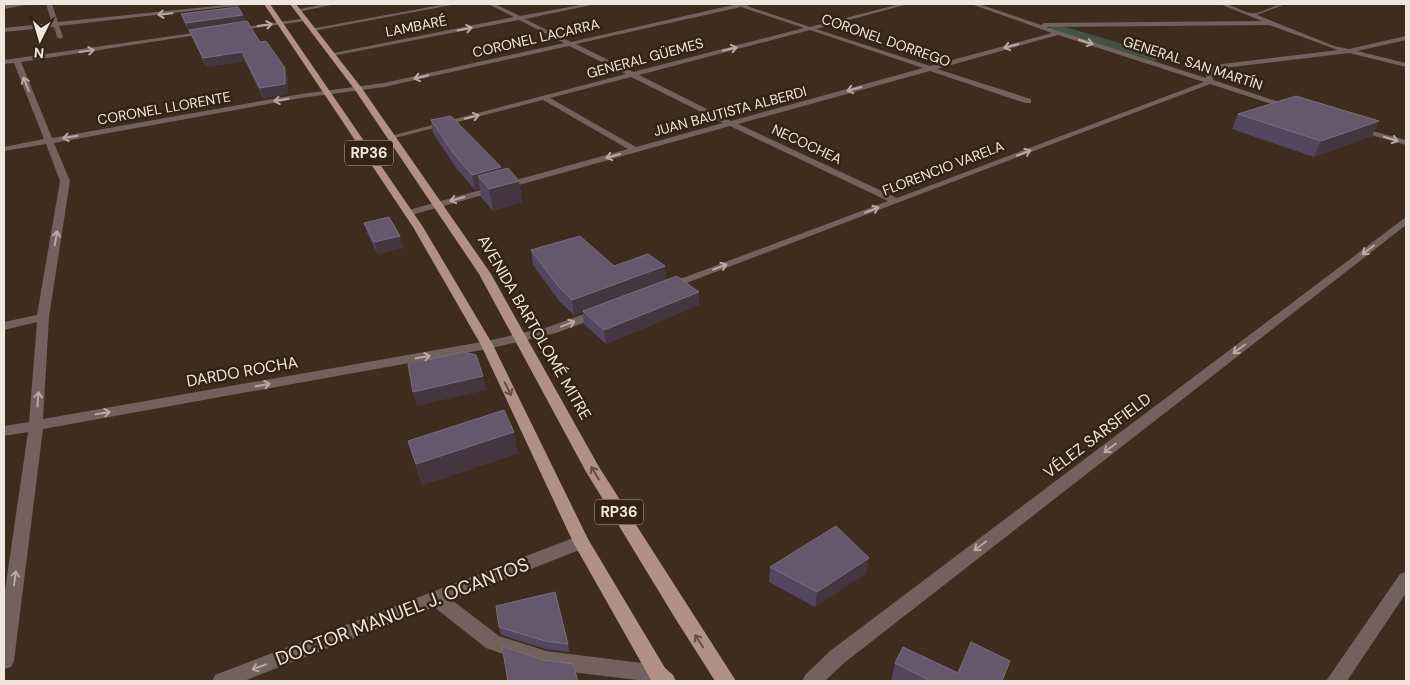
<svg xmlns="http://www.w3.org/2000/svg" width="1410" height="685" font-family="'DM Sans',sans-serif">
<rect width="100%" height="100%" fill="#3e2d1e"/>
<!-- green -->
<path fill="#415545" d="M1062 26 1167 57 1154 61 1049 29 1050 27Z"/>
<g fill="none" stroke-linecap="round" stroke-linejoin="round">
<!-- minor -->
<g fill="#72615c" fill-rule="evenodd">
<path d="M17 4H31L4 9V5Z"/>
<path d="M46 4H52L58 22 236 4H252L59 26 63 37 60 39 57 37 54 27 4 32V28L52 23Z"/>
<path d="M325 4H336L298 12 295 10Z"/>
<path d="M446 4H457L313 31 310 29Z"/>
<path d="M488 4H495L520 16 586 4H596L525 19 571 42 737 4H751L747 6 810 27 900 4H908L816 29 930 66 1052 33 971 4H979L1041 25 1044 23 1262 21 1220 4C1232 3 1240 11 1250 13 1262 15 1273 4 1285 4L1257 15 1334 46 1349 49 1406 36V40L1357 51 1406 63V67L1349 53 1215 69 1213 80 1294 107 1287 109 1210 84 668 290 662 287 664 285 888 201 730 126 411 215H405V211L628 149 543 100 391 139 387 137 626 74 569 46 384 87 301 98 54 143 70 181 49 317 43 419 487 341 548 327 598 309 604 313 602 316 556 333 487 349 43 429 14 661 11 667 4 669V597L28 432 4 436V426L29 422 37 322 4 330V322L37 315 60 181 46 144 4 151V147L44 139 14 63 4 64V60L207 31 210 33 21 62 52 138 301 94 384 83 564 43 519 20 332 56 329 54 514 17ZM741 7 804 28 633 72 576 44ZM1269 25 1338 50 1214 65 1208 68 1206 78 1046 27ZM810 30 923 68 731 121 639 75ZM1058 35 1204 82 897 198 738 124 930 71 1025 103H1031V99L937 69ZM631 77 723 123 636 147 550 98Z"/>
<path d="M307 18 305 21 234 31 231 29Z"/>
<path d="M1354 126 1406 140V145L1354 130Z"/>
<path d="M1406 217V225L844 663 825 681H802L805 675 830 651Z"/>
<path d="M581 535 587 537 589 542 587 547 452 600 499 636 546 651 658 665 665 668 668 674 665 680 646 681 546 669 486 648 434 607 244 681H212L215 675Z"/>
<path d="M1406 572V593L1347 681H1326L1400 574Z"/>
</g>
<!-- major -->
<g fill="#b19086" fill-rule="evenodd">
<path d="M264 4H270L423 227 493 345 588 539 665 668 673 675 676 681 651 680 573 542 481 345 413 227Z"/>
<path d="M290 4H296L361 87 491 274 599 467 736 681H715L675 618 585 470 479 274 355 90Z"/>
</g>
</g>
<!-- wall -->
<g fill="#55465f">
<path d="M181 14 243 15 245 22 260 42 288 78V93L263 98 245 61 206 67 190 32H189L184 22Z"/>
<path d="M1238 114 1372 136 1314 157 1232 129Z"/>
<path d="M431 120 502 170 519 181 522 202 493 211 481 197 480 188 475 190 456 168 433 133Z"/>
<path d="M364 223 403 248 378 254 368 235Z"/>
<path d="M531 250 614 266H665L666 280 699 292V305L606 344 584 324 583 312 574 315 560 302 533 265Z"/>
<path d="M408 441 518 453 422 485Z"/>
<path d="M770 567 866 573 815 607 769 582Z"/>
<path d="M499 627 568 644 569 652 546 649 501 635Z"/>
<path d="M895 663 958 673 1002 681H891Z"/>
</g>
<!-- shaded-wall -->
<g fill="#45353f">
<path d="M243 15 246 24 189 32 186 23Z"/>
<path d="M242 52 245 61 206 67 203 58Z"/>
<path d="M285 68 288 78V93L263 98 260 88Z"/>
<path d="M1379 121 1372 136 1314 157 1321 141Z"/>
<path d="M501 167 504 182 478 176 480 188 475 190 472 175Z"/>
<path d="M519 181 522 202 493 211 489 189Z"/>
<path d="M400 236 403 248 378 254 374 242Z"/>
<path d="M665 266 666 281 574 315 572 300Z"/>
<path d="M699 292V305L606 344 604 330Z"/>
<path d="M483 376 486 390 417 406 413 392Z"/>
<path d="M514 432 518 453 422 485 416 464Z"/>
<path d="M869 558 866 573 815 607 817 592Z"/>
</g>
<!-- building -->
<g fill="#66576c" stroke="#7b6e7e">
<path d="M238 7 243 15 186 23 181 14Z"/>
<path d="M247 21 260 42 266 41 285 68V84L260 88 242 52 203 58 189 30Z"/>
<path d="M1296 96 1379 121 1321 141 1238 114Z"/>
<path d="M451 116 501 167 472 175 454 154 431 120Z"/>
<path d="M508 168 519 181 489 189 478 176Z"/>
<path d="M389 217 400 236 374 242 364 223Z"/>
<path d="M580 236 614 266 648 254 665 266 572 300 558 286 531 250Z"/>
<path d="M677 276 699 292 604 330 583 311Z"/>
<path d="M463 352 476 355 483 376 413 392 408 364Z"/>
<path d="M504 410 514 432 416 464 408 441Z"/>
<path d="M836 526 869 558 817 592 770 567Z"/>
<path d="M555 592 568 644 545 641 499 627 496 606Z"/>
<path d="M971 642 1010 661 1002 681H931L895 663 903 647 958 673Z"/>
<path d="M502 646 543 660 573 664 578 681H508Z"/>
</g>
<!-- one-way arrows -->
<defs><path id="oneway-shaft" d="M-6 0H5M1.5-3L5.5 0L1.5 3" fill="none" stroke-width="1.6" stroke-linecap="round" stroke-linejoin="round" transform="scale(1.25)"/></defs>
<g stroke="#b8aaa3">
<use href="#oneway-shaft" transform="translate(165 14) rotate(174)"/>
<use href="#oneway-shaft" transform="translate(265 25) rotate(-8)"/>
<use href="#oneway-shaft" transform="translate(465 29) rotate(-11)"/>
<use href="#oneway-shaft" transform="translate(1086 42) rotate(18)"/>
<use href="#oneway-shaft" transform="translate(1011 46) rotate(165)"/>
<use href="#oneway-shaft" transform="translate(730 49) rotate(-14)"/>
<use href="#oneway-shaft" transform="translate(87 51) rotate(-8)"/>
<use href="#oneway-shaft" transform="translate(421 77) rotate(167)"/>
<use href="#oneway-shaft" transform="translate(26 84) rotate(-112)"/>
<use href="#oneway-shaft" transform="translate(854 89) rotate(164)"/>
<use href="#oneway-shaft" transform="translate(281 100) rotate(170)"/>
<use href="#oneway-shaft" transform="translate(472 117) rotate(-14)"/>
<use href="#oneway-shaft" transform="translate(70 137) rotate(170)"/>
<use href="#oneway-shaft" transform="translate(1391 139) rotate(17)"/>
<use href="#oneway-shaft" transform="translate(1024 153) rotate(-21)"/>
<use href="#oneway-shaft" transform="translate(613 156) rotate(164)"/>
<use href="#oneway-shaft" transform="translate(457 199) rotate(164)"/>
<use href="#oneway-shaft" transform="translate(872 210) rotate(-21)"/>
<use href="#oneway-shaft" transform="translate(56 238) rotate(-80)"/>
<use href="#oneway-shaft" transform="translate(1368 250) rotate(143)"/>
<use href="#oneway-shaft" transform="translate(720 267) rotate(-21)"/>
<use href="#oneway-shaft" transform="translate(568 324) rotate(-21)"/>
<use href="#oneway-shaft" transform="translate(1239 349) rotate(143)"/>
<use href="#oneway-shaft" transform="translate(423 357) rotate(-10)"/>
<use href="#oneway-shaft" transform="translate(263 385) rotate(-10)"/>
<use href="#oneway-shaft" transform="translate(38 399) rotate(-86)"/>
<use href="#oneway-shaft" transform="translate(103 413) rotate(-10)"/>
<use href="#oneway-shaft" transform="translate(1110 448) rotate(143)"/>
<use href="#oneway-shaft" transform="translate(980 546) rotate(143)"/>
<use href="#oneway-shaft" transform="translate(15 578) rotate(-82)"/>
<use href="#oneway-shaft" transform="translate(259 667) rotate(159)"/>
</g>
<g stroke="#654f42">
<use href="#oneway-shaft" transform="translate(508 389) rotate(64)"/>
<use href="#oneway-shaft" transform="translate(595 473) rotate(-121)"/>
<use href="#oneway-shaft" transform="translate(699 641) rotate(-123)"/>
</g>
<g text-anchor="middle" stroke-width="5" stroke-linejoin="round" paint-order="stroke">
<!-- far-street labels -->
<g font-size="14" fill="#f1e6dd" stroke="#332315">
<text transform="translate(416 26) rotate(-11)" y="5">LAMBARÉ</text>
<text transform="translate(536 38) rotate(-13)" y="5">CORONEL LACARRA</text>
<text transform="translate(886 40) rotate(19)" y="5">CORONEL DORREGO</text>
<text transform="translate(645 58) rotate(-15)" y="5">GENERAL GÜEMES</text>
<text transform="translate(1193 63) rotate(18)" y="5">GENERAL SAN MARTÍN</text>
<text transform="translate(164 108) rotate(-10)" y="5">CORONEL LLORENTE</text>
<text transform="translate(730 111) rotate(-15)" y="5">JUAN BAUTISTA ALBERDI</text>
<text transform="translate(807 144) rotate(25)" y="5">NECOCHEA</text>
<text transform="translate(943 168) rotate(-21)" y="5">FLORENCIO VARELA</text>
</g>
<!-- shield labels -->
<g fill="#332315" stroke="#b8aca1" stroke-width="1">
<rect x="345" y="140.5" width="48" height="25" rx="4"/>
<rect x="595" y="499.5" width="48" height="25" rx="4"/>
</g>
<g font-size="15" font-weight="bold" fill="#f1e6dd">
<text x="369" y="158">RP36</text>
<text x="619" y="517">RP36</text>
</g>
<!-- street labels -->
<g font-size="16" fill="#f1e6dd" stroke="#332315">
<text transform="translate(535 327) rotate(60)" y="6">AVENIDA BARTOLOMÉ MITRE</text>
<text transform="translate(242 371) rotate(-10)" y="6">DARDO ROCHA</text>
<text transform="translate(1097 435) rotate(-37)" y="6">VÉLEZ SARSFIELD</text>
</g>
<!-- near-street labels -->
<g font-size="19" fill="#f1e6dd" stroke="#332315">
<text transform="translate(402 611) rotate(-21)" y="7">DOCTOR MANUEL J. OCANTOS</text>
</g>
</g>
<!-- border -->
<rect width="1410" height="685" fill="none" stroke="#f1e6dd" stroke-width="10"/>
<!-- north arrow -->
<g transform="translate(40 40) rotate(185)" stroke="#332315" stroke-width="4" paint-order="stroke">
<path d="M0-4L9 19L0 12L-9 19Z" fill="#f1e6dd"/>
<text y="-8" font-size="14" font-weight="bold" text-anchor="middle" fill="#f1e6dd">N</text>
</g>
</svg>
